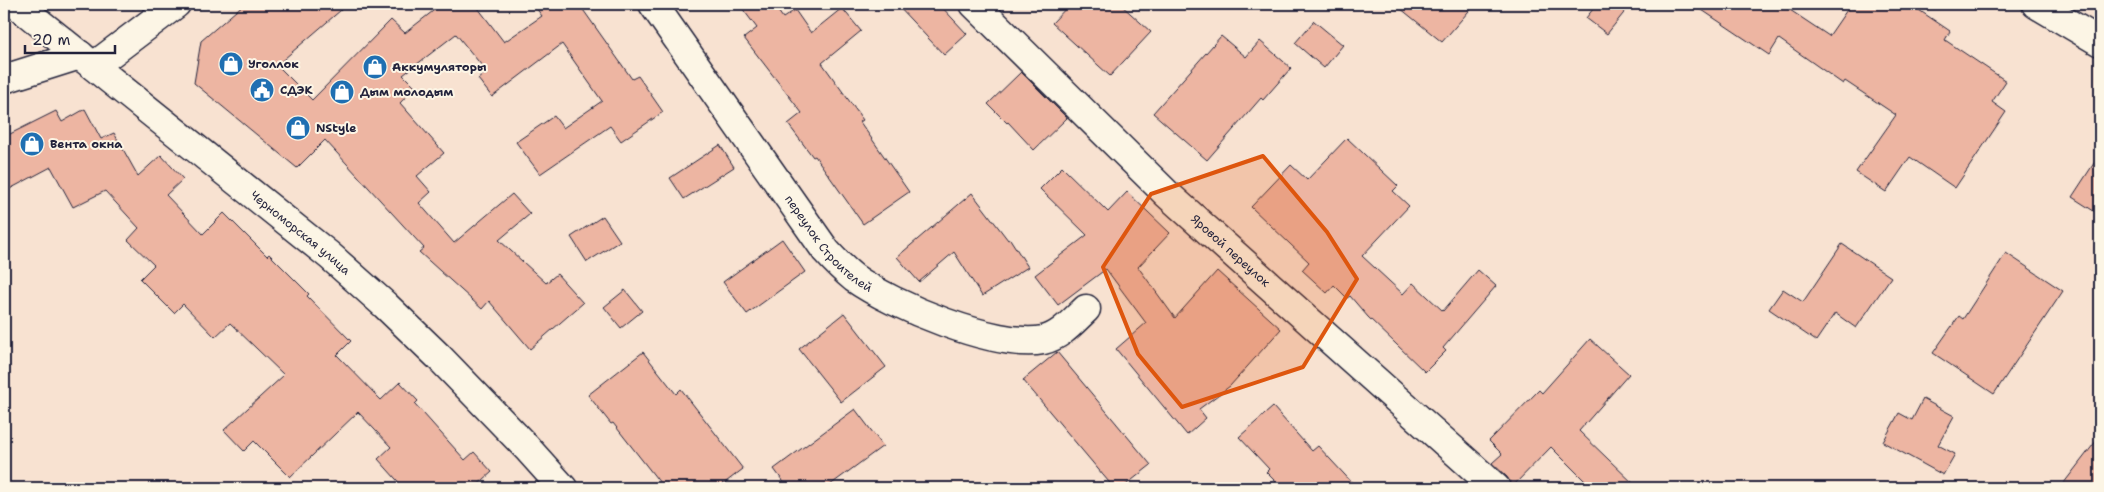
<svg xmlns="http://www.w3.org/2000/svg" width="2104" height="492" font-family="'Shantell Sans',sans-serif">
<rect width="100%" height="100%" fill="#f8e2d1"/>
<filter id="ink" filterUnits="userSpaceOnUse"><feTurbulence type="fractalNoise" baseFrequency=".02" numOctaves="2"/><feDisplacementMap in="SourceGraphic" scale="10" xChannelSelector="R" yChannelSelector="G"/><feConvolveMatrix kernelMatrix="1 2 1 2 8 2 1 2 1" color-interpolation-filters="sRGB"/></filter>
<g filter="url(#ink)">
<!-- building -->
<g fill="#edb5a2" stroke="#22223b">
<path d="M244 4H348L277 65 312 100 391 20 405 33 442 4H475L504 42 542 16 533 4H579L632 79 638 76 663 112 621 141 610 126 540 174 516 142 554 116 563 128 602 101 562 44 492 97 478 79 487 72 456 34 403 75 415 87 400 103 444 153 417 176 431 192 419 203 454 243 512 194 530 214 499 240 546 283 557 274 583 303 530 349 489 301 482 309 419 252 424 248 325 140 297 168 194 83 201 41Z"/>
<path d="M739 4H773L783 18 795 10 811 33 842 8 861 31 822 63 863 120 860 122 909 192 863 224 815 156 813 157 788 124 802 113 744 38 757 28Z"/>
<path d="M896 4H939L967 34 944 55Z"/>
<path d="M1070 4H1120L1151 32 1110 76 1052 23Z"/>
<path d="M1395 4H1475L1442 42Z"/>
<path d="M1597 4H1631L1607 34 1586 18Z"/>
<path d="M1693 4H1781L1829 36 1851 4H1910L1950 31 1945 40 2006 81 1992 102 2006 112 1955 188 1910 157 1886 192 1856 172 1896 115 1845 81 1843 84 1779 39 1769 55Z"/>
<path d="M1314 21 1343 45 1324 68 1295 43Z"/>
<path d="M1221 36 1246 57 1260 41 1291 68 1263 100 1261 98 1207 160 1153 113Z"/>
<path d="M1021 72 1067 118 1034 150 1008 122 1007 123 988 104Z"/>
<path d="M85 109 101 139 114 133 138 176 161 155 183 179 166 195 203 234 224 213 267 256 269 254 309 294 307 296 351 341 337 355 381 400 400 382 418 401 415 404 465 460 474 452 492 472 474 488H404L378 459 391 447 358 412 290 477 254 441 244 451 224 430 284 375 230 323 215 337 183 304 174 313 140 279 154 265 128 240 139 228 105 191 73 207 51 167 4 192V137L56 111 62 122Z"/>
<path d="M1347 138 1398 186 1393 191 1409 206 1362 256 1403 294 1413 283 1443 311 1478 270 1496 286 1443 348 1446 351 1425 372 1368 317 1350 296 1347 298 1334 285 1327 293 1302 270 1309 262 1251 207 1291 165 1307 180Z"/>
<path d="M720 145 734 167 684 199 670 178Z"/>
<path d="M2100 154V215L2072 197Z"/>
<path d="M1062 167 1108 212 1127 192 1170 233 1138 267 1175 318 1217 271 1281 329 1230 386 1199 409 1206 418 1187 435 1116 349 1146 323 1106 269 1058 305 1035 275 1087 235 1040 189Z"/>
<path d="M972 193 1008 240 1010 239 1028 267 982 296 954 252 919 282 897 257Z"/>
<path d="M603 216 620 241 587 262 571 237Z"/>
<path d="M782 239 805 272 747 314 723 282Z"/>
<path d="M1842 244 1891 277 1856 328 1835 313 1816 341 1769 309 1783 289 1803 302Z"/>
<path d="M2006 253 2063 291 1994 394 1933 353 1959 316 1963 319Z"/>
<path d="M625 290 642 311 621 328 604 307Z"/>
<path d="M844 313 886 367 841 402 799 349Z"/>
<path d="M1590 339 1629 374 1579 431 1638 488H1592L1551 447 1511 488V483L1507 477 1492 463 1502 454 1489 441 1539 390 1542 393Z"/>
<path d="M643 352 676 394 681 389 743 469 718 488H664L613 423 611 424 588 395Z"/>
<path d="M1057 352 1151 465 1122 488H1114L1023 380Z"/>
<path d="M1923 399 1954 416 1938 445 1955 454 1943 475 1883 442 1899 413 1912 420Z"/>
<path d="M1273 407 1312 451 1318 446 1357 488H1282L1266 472 1269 469 1239 437Z"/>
<path d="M855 409 883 446 826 488H788L774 469Z"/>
<path d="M2100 436V488H2060Z"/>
</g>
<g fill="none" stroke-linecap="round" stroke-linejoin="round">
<defs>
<g id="minor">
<path id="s1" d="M16 4 330 256 385 305 438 356 527 448 563 488"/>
<path id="s2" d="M653 4 826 251C835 261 844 270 854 278 892 305 996 349 1043 340 1061 336 1073 321 1086 309"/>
<path id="s3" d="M974 4 1167 194 1496 488"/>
<path d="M94 66 176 4"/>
<path d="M4 79 80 55"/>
</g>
<path id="major" d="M2036 4 2100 42"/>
</defs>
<!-- minor casing -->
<use href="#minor" stroke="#22223b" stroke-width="31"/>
<!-- major casing -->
<use href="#major" stroke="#22223b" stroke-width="31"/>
<!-- minor -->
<use href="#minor" stroke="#fcf5e5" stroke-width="28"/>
<!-- major -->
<use href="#major" stroke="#fcf5e5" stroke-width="28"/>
</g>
</g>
<!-- marked area -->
<path fill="#de560e" fill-opacity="0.2" stroke="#de560e" stroke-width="4" stroke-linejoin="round" d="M1263 156 1327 232 1357 279 1303 367 1182 407 1138 354 1103 267 1151 194Z"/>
<!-- icons -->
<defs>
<symbol id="shop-disc" viewBox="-11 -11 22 22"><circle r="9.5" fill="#1f6fb2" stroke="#fcf5e5"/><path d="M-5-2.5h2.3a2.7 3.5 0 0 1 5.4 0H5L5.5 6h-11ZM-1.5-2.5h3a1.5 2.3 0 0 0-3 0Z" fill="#fff"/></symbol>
<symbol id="civic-disc" viewBox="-11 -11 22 22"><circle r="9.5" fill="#1f6fb2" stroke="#fcf5e5"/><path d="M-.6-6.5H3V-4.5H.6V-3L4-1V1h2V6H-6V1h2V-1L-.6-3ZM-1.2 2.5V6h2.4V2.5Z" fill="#fff"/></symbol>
</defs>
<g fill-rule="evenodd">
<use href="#shop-disc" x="217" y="50" width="28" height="28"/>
<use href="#shop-disc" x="361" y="53" width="28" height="28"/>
<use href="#civic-disc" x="248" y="76" width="28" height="28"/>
<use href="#shop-disc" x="328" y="78" width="28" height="28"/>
<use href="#shop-disc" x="284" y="114" width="28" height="28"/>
<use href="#shop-disc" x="18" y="130" width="28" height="28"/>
</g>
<g text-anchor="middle" stroke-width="4" stroke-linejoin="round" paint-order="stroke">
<!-- poi labels -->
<g font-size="12" font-weight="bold" fill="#22223b" stroke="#fcf5e5" text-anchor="start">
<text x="248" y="68">Уголлок</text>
<text x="392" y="71">Аккумуляторы</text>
<text x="280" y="94">СДЭК</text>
<text x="360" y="96">Дым молодым</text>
<text x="316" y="132">NStyle</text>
<text x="50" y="148">Вента окна</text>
</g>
<!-- street labels -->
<g font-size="12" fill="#22223b" stroke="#fcf5e5">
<text dy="4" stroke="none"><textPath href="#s1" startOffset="365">Черноморская улица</textPath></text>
<text dy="4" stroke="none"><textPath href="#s2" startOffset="298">переулок Строителей</textPath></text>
<text dy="4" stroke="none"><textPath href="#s3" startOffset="356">Яровой переулок</textPath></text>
</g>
</g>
<!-- margin -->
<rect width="2104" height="492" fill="none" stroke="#fcf5e5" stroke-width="20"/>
<rect x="10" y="10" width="2084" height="472" fill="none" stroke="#22223b" stroke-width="2" filter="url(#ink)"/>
<!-- scale -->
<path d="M25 45v8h90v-8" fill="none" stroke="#22223b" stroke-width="2.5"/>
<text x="32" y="45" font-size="15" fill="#22223b" stroke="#fcf5e5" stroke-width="4" paint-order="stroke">20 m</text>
</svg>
